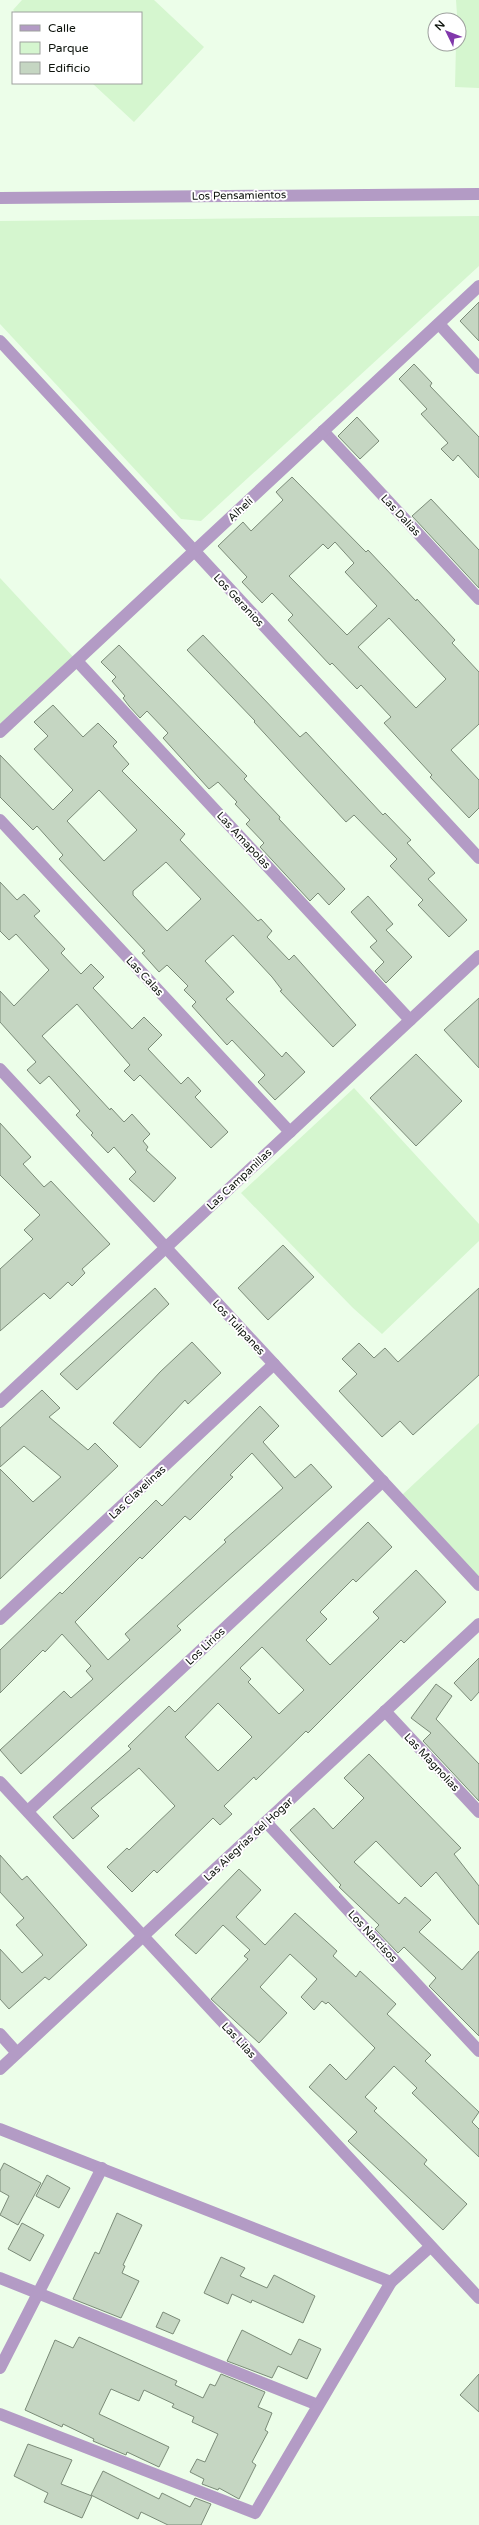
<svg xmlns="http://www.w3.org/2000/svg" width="479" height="2525" font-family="'Varela Round',sans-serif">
<rect width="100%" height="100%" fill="#ecfee9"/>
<!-- green -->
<g fill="#d5f6cf">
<path d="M22 0H154L204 47 134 122 92 83H141V13H16L13 10Z"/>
<path d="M456 0H479V88L455 87 456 44H459Z"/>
<path d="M479 216V266L201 521 181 519 0 324V221Z"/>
<path d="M0 578 77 661 0 732Z"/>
<path d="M354 1088 479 1224V1241L382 1334 353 1308 241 1193Z"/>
<path d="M479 1423V1579L401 1496Z"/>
</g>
<!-- building -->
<g fill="#c5d6c2" stroke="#7b8b78" fill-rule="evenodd">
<path d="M479 302V341L460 321Z"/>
<path d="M414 364 432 383 430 386 479 437V478L458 455 453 461 441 449 448 443 421 414 427 409 399 379Z"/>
<path d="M357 417 379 441 360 459 338 436Z"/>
<path d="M292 477 366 552 368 550 416 601 417 599 455 640 452 643 479 672V724L451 750 479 780V808L469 818 430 777 432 775 384 723 391 717 361 685 357 689 332 663 330 665 288 620 293 615 272 593 262 603 242 582 247 577 218 546 243 522 251 531 283 500 276 492ZM335 542 354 563 345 572 377 606 347 635 289 576 323 544 328 549ZM389 618 446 679 416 708 358 647Z"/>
<path d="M431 499 479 550V588L412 516Z"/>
<path d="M203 635 300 737 306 732 383 815 385 813 411 840 407 843 435 873 428 879 467 920 449 937 418 905 423 900 390 866 397 859 354 815 346 822 254 722 255 721 187 650Z"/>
<path d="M119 645 247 776 244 779 280 817 279 819 345 889 329 905 318 893 310 901 260 847 264 843 246 824 250 820 235 804 237 802 218 782 209 789 163 738 168 733 147 711 140 718 129 706 123 698 125 696 112 681 116 677 101 662Z"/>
<path d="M53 705 83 737 98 723 117 742 113 746 129 764 122 771 185 834 180 840 258 921 261 919 272 931 267 937 289 960 294 955 356 1025 333 1047 280 991 282 990 272 977 233 935 205 961 234 992 226 999 282 1057 286 1052 305 1072 275 1100 258 1082 265 1075 232 1040 227 1045 192 1006 196 1002 184 990 188 986 167 965 159 972 142 953 145 951 59 859 63 855 37 826 33 830 0 797V755L53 810 73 790 34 749 48 736 34 722ZM99 790 137 830 104 861 67 821ZM166 862 201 899 167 931 133 895V891Z"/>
<path d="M0 882 17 900 24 894 40 911 34 916 65 949 61 953 81 974 91 964 104 977 93 988 132 1029 144 1017 162 1035 148 1049 181 1084 188 1077 201 1091 195 1097 228 1132 211 1148 140 1075 134 1081 124 1071 130 1065 77 1004 42 1036 110 1110 111 1108 124 1122 132 1114 150 1134 143 1141 148 1147 146 1150 176 1178 154 1202 129 1179 136 1172 114 1147 108 1153 91 1135 93 1133 76 1115 80 1111 49 1076 40 1084 27 1070 36 1062 0 1022V991L14 1006 49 970 16 934 9 940 0 931Z"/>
<path d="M368 896 393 924 386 930 412 957 386 983 375 971 384 962 370 947 377 941 351 912Z"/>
<path d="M479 998V1068L444 1030Z"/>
<path d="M416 1054 462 1101 416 1146 370 1098Z"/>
<path d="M0 1123 31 1157 23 1164 44 1187 51 1181 110 1244 82 1269 85 1273 72 1286 68 1282 50 1299 44 1293 0 1331V1269L33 1239 24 1230 40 1215 0 1175Z"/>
<path d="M283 1245 314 1277 268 1320 238 1288Z"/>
<path d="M155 1288 169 1304 77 1390 60 1374Z"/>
<path d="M479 1288V1375L413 1435 400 1421 382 1437 339 1391 357 1374 342 1359 359 1343 374 1358 385 1348 398 1362Z"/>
<path d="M192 1342 221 1373 188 1404 185 1400 140 1448 113 1423 160 1372Z"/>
<path d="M42 1390 60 1408 49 1417 88 1450 95 1443 118 1466 0 1579V1469L33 1502 61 1477 24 1446 0 1467V1428Z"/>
<path d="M260 1406 279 1426 263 1442 295 1478 311 1464 332 1487 177 1626 181 1630 21 1774 0 1750 64 1691 71 1698 93 1679 86 1671 91 1666 62 1634 45 1652 43 1650 0 1693V1650L60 1592 62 1594 156 1500 162 1506ZM252 1453 283 1488 224 1540 226 1542 125 1634 130 1640 108 1660 75 1622 140 1557 142 1559 185 1516 190 1520 233 1477 230 1475Z"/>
<path d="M368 1522 392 1547 356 1582 353 1579 320 1612 327 1619 306 1640 330 1665 379 1618 373 1612 416 1570 446 1602 404 1643 401 1640 308 1733 306 1731 256 1780 254 1777 224 1806 232 1814 220 1825 213 1818 157 1873 154 1870 132 1892 107 1867 127 1848 129 1850 175 1806 139 1768 91 1808 99 1816 73 1839 53 1817 131 1749 128 1746 169 1706 175 1712ZM262 1647 304 1690 279 1714 248 1682 251 1679 240 1668ZM218 1703 252 1737 218 1771 185 1737Z"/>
<path d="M479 1658V1692L471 1701 454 1683Z"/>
<path d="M436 1684 452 1696 436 1719 479 1764V1801L423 1741 431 1733 411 1718Z"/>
<path d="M369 1754 461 1848 454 1854 479 1886V1925L436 1872 421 1887 376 1841 354 1862 399 1904 405 1897 431 1920 419 1932 462 1970 479 1951V2036L429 1986 436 1978 404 1947 398 1953 375 1929 379 1925 339 1887 341 1885 290 1830 314 1808 333 1829 364 1798 344 1778Z"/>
<path d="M0 1855 22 1880 27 1876 87 1945 49 1980 45 1977 9 2009 0 1999V1949L22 1973 43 1955 16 1925 24 1918 0 1892Z"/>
<path d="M239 1869 261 1890 236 1917 265 1945 295 1913 337 1951 333 1956 356 1977 360 1971 396 2004 387 2014 431 2055 425 2061 479 2112 472 2122 479 2129V2157L412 2093 417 2088 394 2066 365 2097 377 2108 374 2111 427 2160 424 2164 467 2204 443 2230 348 2141 357 2132 309 2087 330 2064 346 2080 375 2048 328 2002 326 2004 322 2001 314 2010 301 1997 317 1979 290 1954 260 1987 287 2013 259 2043 211 1999 248 1959 244 1956 250 1950 223 1925 196 1954 175 1935Z"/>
<path d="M4 2163 41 2183 18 2225 0 2215 9 2196 0 2191V2171Z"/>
<path d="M47 2175 70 2188 59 2208 36 2196Z"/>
<path d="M117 2213 142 2225 123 2265 125 2266 122 2273 139 2281 121 2318 73 2299 95 2252 99 2254Z"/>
<path d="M22 2223 44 2235 30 2261 8 2249Z"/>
<path d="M221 2257 245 2268 240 2276 267 2288 274 2275 315 2296 303 2323 252 2300 251 2303 232 2294 228 2304 204 2293Z"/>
<path d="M163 2312 180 2320 173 2334 156 2327Z"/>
<path d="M242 2330 291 2355 299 2339 321 2349 307 2379 278 2366 272 2378 227 2361Z"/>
<path d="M79 2337 177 2381 175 2385 203 2398 210 2384 215 2386 221 2374 265 2392 258 2407 272 2413 265 2430 268 2432 252 2462 256 2465 239 2499 219 2488 218 2490 202 2484 204 2479 190 2472 197 2459 205 2462 218 2434 192 2422 194 2417 172 2407 174 2404 144 2390 139 2401 111 2389 99 2414 169 2447 159 2467 127 2452 126 2455 93 2441 94 2439 63 2424 62 2427 25 2410 55 2340 73 2348Z"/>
<path d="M479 2374V2412L460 2395Z"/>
<path d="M28 2444 72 2460 61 2484 92 2496 82 2518 44 2502 48 2493 14 2476Z"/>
<path d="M103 2471 159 2499 162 2493 190 2507 195 2498 211 2504 201 2525H168L141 2512 138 2519 91 2495Z"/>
</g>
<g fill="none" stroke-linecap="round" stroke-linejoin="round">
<!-- street -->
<g stroke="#b39bc5" stroke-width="12">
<path d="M0 198 479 194"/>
<path d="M439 324 479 368"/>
<path d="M0 341 479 858"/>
<path d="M323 431 479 599"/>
<path d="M77 661 410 1020"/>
<path d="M0 732 479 286"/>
<path d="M0 820 290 1132"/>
<path d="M0 1069 479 1585"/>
<path d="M0 1402 479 956"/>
<path d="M0 1619 274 1364"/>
<path d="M385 1711 479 1812"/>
<path d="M0 1782 479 2298"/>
<path d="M28 1811 383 1481"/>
<path d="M266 1822 479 2051"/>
<path d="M0 2034 17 2053"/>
<path d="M0 2069 479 1624"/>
<path d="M0 2129 391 2282 430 2247"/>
<path d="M0 2278 318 2405"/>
<path d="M0 2368 102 2168"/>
<path d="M0 2414 255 2513 391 2282"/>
</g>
</g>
<g text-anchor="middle" stroke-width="4" stroke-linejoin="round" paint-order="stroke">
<!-- street labels -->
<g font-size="11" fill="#0d130c" stroke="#fff">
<text transform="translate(239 195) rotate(-1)" y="4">Los Pensamientos</text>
<text transform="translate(240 509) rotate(-43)" y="4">Alhelí</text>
<text transform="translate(401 515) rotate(47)" y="4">Las Dalias</text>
<text transform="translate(239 600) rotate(47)" y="4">Los Geranios</text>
<text transform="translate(244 840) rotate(47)" y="4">Las Amapolas</text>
<text transform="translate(145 976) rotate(47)" y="4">Las Calas</text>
<text transform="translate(239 1179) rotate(-43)" y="4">Las Campanillas</text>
<text transform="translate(239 1327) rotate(47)" y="4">Los Tulipanes</text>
<text transform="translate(137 1492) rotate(-43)" y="4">Las Clavelinas</text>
<text transform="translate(205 1646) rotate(-43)" y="4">Los Lirios</text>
<text transform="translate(432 1762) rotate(47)" y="4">Las Magnolias</text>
<text transform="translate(248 1839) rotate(-43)" y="4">Las Alegrías del Hogar</text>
<text transform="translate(373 1936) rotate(47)" y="4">Los Narcisos</text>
<text transform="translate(239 2040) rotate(47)" y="4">Las Lilas</text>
</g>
</g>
<!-- legend -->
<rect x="12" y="12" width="130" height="72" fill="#ffffff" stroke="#9ea19e"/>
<rect x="20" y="25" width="20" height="6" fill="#b39bc5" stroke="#9ea19e"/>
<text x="48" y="32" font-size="12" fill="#0d130c">Calle</text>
<rect x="20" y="42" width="20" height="12" fill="#d5f6cf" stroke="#9ea19e"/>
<text x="48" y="52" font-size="12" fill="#0d130c">Parque</text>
<rect x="20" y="62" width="20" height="12" fill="#c5d6c2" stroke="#9ea19e"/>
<text x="48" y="72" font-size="12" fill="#0d130c">Edificio</text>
<!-- north arrow -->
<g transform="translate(447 32) rotate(313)"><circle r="19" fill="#ffffff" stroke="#9ea19e"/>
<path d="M0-3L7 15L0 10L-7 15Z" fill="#8138ab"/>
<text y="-6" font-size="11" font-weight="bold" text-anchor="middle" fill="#0d130c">N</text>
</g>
</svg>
